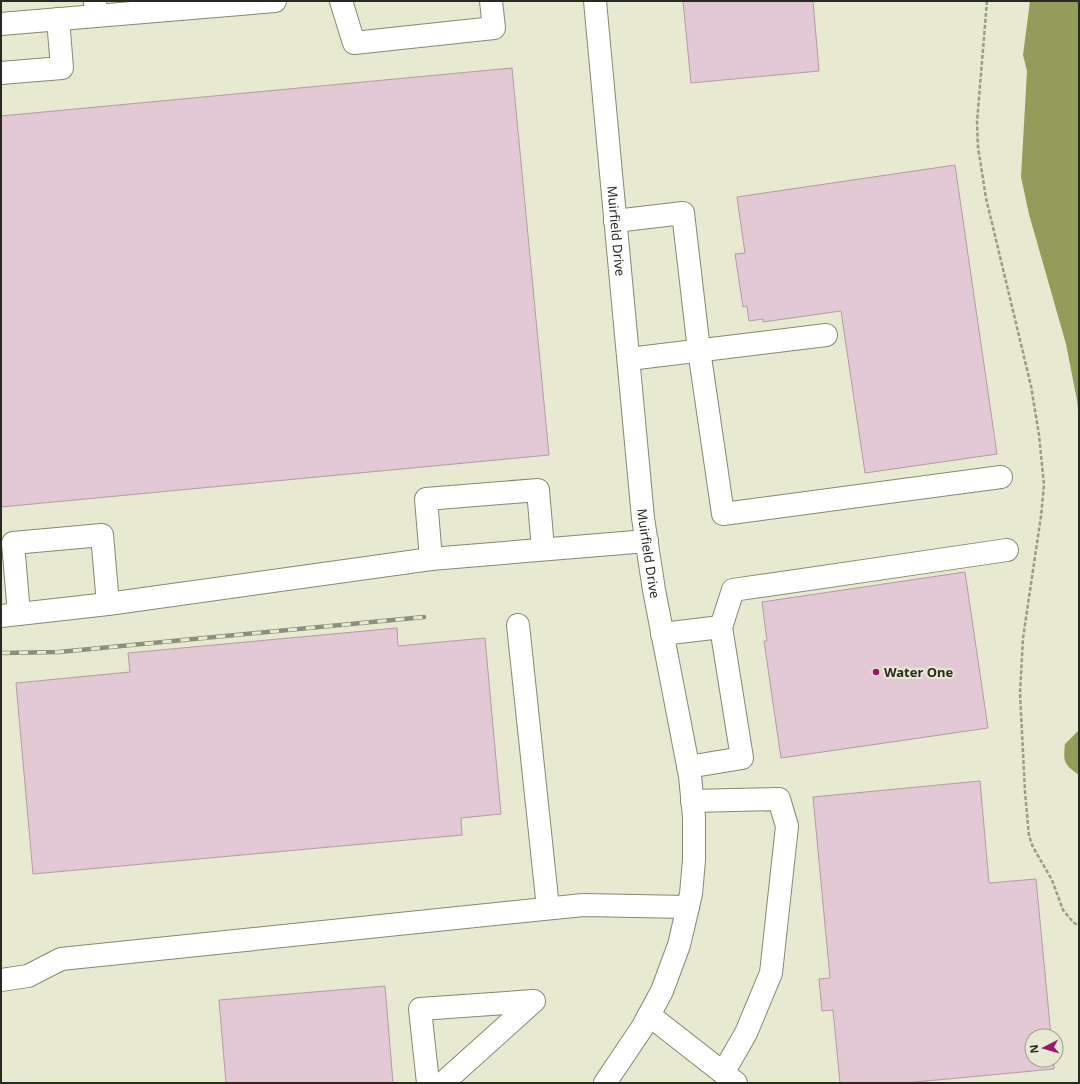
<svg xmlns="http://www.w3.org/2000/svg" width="1080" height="1084" font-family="'Noto Sans',sans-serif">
<rect width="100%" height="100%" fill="#e7ead1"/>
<!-- water -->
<g fill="#959b58">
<path d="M1030 1H1079V421L1077 400 1066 344 1029 214 1021 177 1027 71 1023 55Z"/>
<path d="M1079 730V775C1064 764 1063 763 1065 744Z"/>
</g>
<!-- building -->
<g fill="#e3c9d5" stroke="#b39aa6">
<path d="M683 1H813L819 71 691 83Z"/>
<path d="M512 68 549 455 1 507V116Z"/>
<path d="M955 165 997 454 865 473 841 311 763 322V319L749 321 747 306 743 307 735 254 745 253 737 197Z"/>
<path d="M965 572 988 728 781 758 764 641H767L762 602Z"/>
<path d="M397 628 398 646 485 638 501 814 461 818 462 835 33 874 16 683 130 672 128 653Z"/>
<path d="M980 781 989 883 1036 879 1051 1036H1032V1060H1054V1069L905 1083H840L833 1010 822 1011 819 979 830 978 813 797Z"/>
<path d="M385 986 393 1083H226L219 1000Z"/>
</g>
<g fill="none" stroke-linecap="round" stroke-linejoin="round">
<defs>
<g id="minor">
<path d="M341 1 354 43 494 28 491 1"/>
<path id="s1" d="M595 1 643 518 654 590 690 776 694 817V860L691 894 679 945 662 991 642 1028 605 1083"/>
<path d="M96 16 275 1"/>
<path d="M1 24 96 16 95 2"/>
<path d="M1 73 62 68 58 19"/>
<path d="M615 221 683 213 699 350 723 514 1001 477"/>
<path d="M629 359 826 335"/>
<path d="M431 559 426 499 538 490 543 549"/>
<path d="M19 614 13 543 102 535 108 604"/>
<path d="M1 616 108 604 431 559 647 541"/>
<path d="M518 625 548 908"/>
<path d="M721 627 733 590 1007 550"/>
<path d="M662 634 721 627 742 758 688 767"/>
<path d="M692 801 779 799 787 826 771 973 746 1033 723 1073"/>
<path d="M1 980 28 976 61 959 583 905 688 907"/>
<path d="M649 1015 736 1083"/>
<path d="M428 1083 420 1009 534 1001 443 1083"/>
</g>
</defs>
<!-- minor casing -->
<use href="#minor" stroke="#858871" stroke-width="24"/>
<!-- path -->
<path stroke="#9a9c89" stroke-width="2.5" stroke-dasharray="4 2" stroke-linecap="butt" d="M987 1 977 122 978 147 986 198 1031 386 1039 435 1044 485 1041 516 1023 638 1020 693 1025 792 1029 836 1033 847 1052 880 1063 910 1073 922 1079 926"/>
<!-- minor -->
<use href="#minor" stroke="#fff" stroke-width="22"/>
<defs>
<path id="rail" d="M1 653 59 652 424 617"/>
</defs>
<!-- rail casing -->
<use href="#rail" stroke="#8d8f7e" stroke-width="4.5"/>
<!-- rail -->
<use href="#rail" stroke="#e7ead1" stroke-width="3" stroke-dasharray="9" stroke-linecap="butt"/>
</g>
<!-- markers -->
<circle fill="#9b186b" stroke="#e7ead1" stroke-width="1.5" cx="876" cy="672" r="4"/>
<g text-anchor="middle" stroke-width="4" stroke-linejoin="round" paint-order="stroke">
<!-- street labels -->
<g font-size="13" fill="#292a21" stroke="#e7ead1">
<text dy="5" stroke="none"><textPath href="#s1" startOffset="231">Muirfield Drive</textPath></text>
<text dy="5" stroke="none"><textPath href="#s1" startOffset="555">Muirfield Drive</textPath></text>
</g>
<!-- poi labels -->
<g font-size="13" font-weight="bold" fill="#292a21" stroke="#e7ead1" text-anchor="start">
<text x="884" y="677">Water One</text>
</g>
</g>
<!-- border -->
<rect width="1080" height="1084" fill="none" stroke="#292a21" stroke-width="4"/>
<!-- north arrow -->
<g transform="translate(1044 1048) rotate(264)"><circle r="19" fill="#e7ead1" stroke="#9b9d8b"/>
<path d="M0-3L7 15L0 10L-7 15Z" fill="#9b186b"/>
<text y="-6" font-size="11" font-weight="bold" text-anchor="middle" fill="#292a21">N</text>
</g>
</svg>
